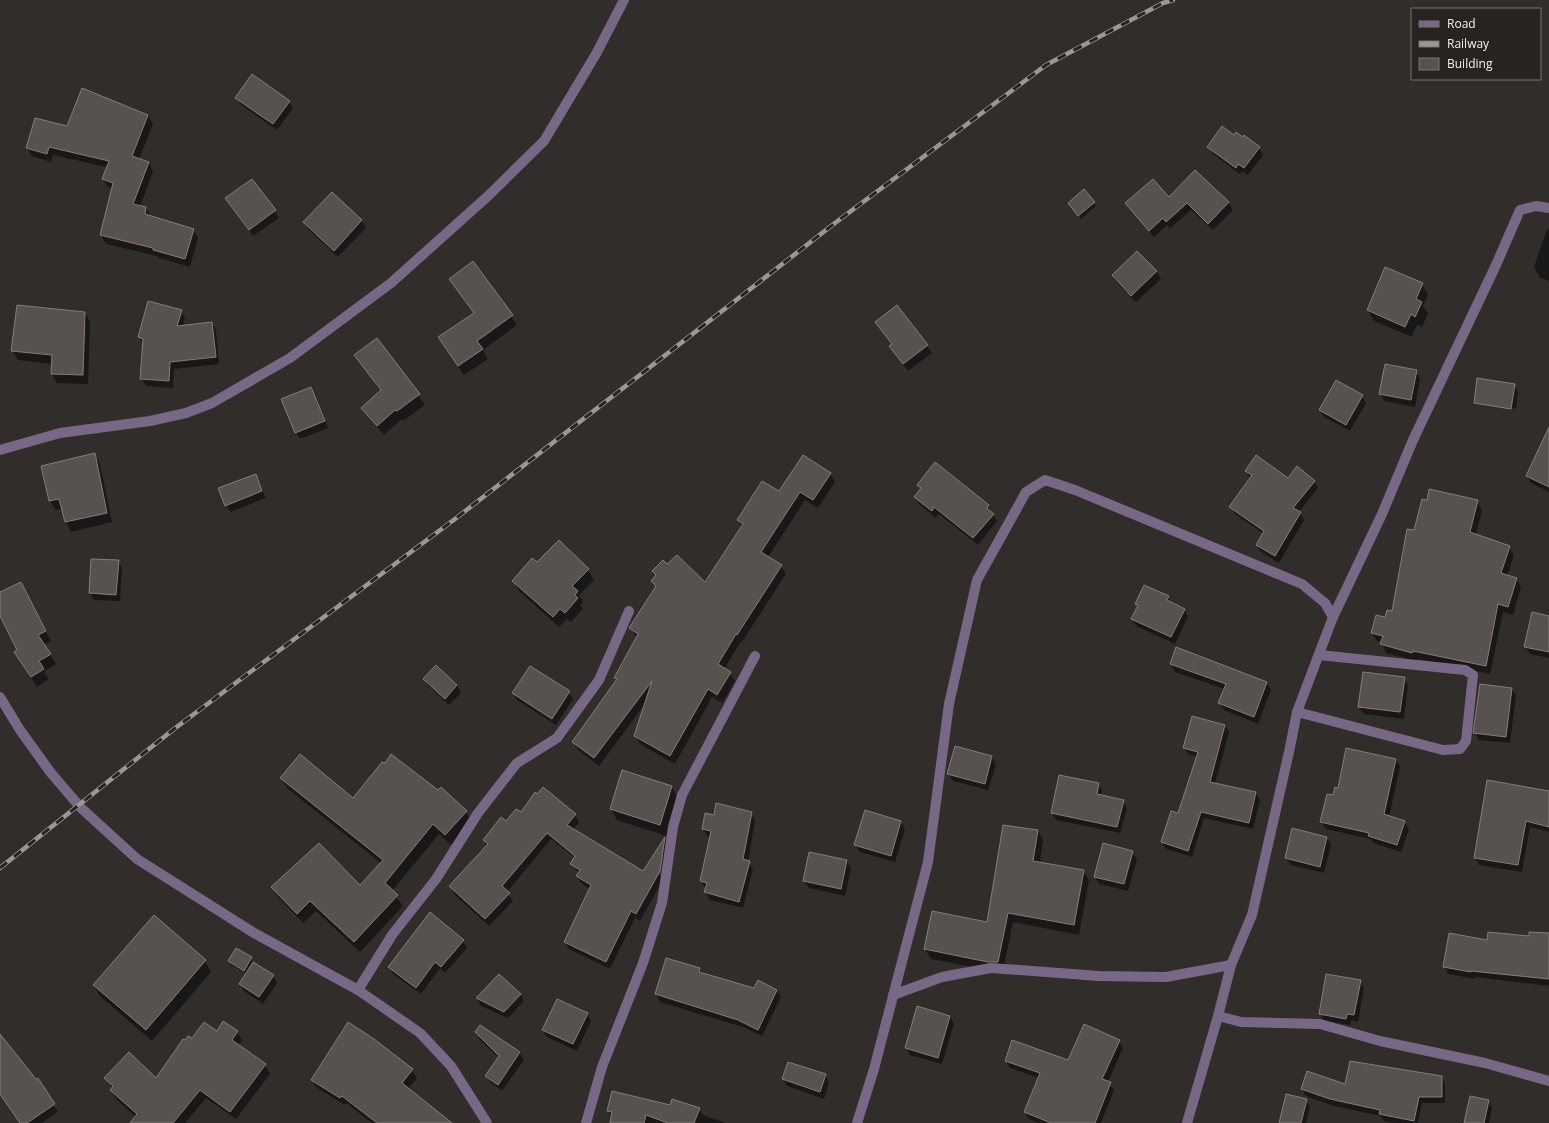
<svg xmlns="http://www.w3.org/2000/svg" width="1549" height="1123" font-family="'Open Sans',sans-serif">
<rect width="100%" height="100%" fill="#312d2a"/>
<!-- shadow -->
<g fill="#0007" fill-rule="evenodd">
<path d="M237 98 289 101 293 108 277 130 241 105Z"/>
<path d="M148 115 153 124 139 159 149 163 153 171 140 207 146 208 151 217 193 229 198 238 190 267 159 258 157 256 106 244 101 235 112 189 108 187 103 179 107 167 53 155 51 162 32 156 27 148 67 128Z"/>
<path d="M1234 136 1259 148 1263 155 1248 175 1243 171 1240 174 1213 154 1209 147Z"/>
<path d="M1195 171 1229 203 1233 210 1213 230 1191 210 1170 228 1167 225 1154 237 1126 204 1169 198Z"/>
<path d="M252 180 279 218 253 236 226 198Z"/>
<path d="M1084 191 1096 206 1081 219 1071 206Z"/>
<path d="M332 193 362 221 366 228 338 257 308 229 304 222Z"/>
<path d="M1547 229 1549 230V281L1540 278 1534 267Z"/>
<path d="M1137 252 1157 272 1161 279 1136 302 1117 283 1113 275Z"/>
<path d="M473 263 517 325 483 350 488 359 464 375 439 337 474 314 450 279Z"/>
<path d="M1386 268 1422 284 1428 295 1423 306 1428 313 1422 327 1417 325 1412 337 1374 321 1368 310Z"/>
<path d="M897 306 932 353 908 371 894 353 890 346 892 345 876 322Z"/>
<path d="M181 311 185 318 183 326 212 323 216 330 219 364 174 369 173 388 146 386 142 379 144 345 139 337Z"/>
<path d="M85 313 90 322 88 384 57 383 52 374V364L18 360 12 350Z"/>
<path d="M377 339 425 405 403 421 402 419 384 435 369 418 363 408 381 392 356 355Z"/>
<path d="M1416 371 1420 379 1415 407 1384 401 1380 393Z"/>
<path d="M1514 385 1518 392 1516 409 1480 401Z"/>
<path d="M314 395 328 428 300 439 296 432Z"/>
<path d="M1362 396 1366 403 1350 431 1324 417 1320 410Z"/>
<path d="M1549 441V492L1531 483 1527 476Z"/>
<path d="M95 455 100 464 112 522 71 532 66 522 63 509 56 510 50 501Z"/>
<path d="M1246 471 1288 479 1314 481 1318 488 1299 512 1304 520 1279 563 1261 552 1257 545 1264 534 1235 514 1231 507 1251 479Z"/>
<path d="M830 474 835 482 818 508 805 500 768 557 781 566 786 574 742 642 741 641 724 669 730 673 735 681 722 703 712 697 675 764 640 744 635 735 645 704 599 766 578 750 573 742 617 681 615 678 637 638 630 628 656 588 652 581 656 577 653 572 667 566 705 584 742 527 738 520 779 493Z"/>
<path d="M255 475 266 498 230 512 226 505Z"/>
<path d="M918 485 988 505 997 521 978 545 939 514 936 518 919 504 915 497 921 490Z"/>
<path d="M1477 501 1482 510 1476 535 1509 547 1514 555 1507 576 1516 578 1521 587 1513 615 1503 612 1490 674 1418 659 1417 661 1386 653 1382 642 1377 641 1372 633 1393 612 1415 532Z"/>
<path d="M559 541 588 570 594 580 579 595 583 602 580 605 583 609 571 622 567 619 559 627 519 591 513 581 537 563Z"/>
<path d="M118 561 122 568 120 601 94 600 90 593Z"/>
<path d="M26 593 51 641 44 645 56 664 44 672 49 679 37 687 21 662 18 650 0 614V594Z"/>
<path d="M1168 597 1172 604 1184 609 1188 617 1175 644 1136 626 1132 619 1138 607 1136 604Z"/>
<path d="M1549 617V658L1530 654 1525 647Z"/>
<path d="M1171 664 1267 683 1271 690 1258 724 1224 710 1220 703 1225 689 1175 672Z"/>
<path d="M436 667 457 685 461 693 449 705 428 686 424 679Z"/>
<path d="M1404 678 1408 685 1404 719 1364 714 1359 707Z"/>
<path d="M1512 689 1516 696 1510 743 1479 740 1475 732Z"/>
<path d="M569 692 573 699 556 725 517 700 513 693Z"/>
<path d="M1225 725 1229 732 1215 784 1256 793 1260 800 1253 829 1204 818 1192 857 1166 849 1162 842 1179 815 1197 757 1188 754 1184 748Z"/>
<path d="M956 747 992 757 996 765 988 790 953 781 948 773Z"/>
<path d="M1347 750 1396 760 1400 767 1389 817 1404 821 1409 829 1401 852 1373 843 1371 839 1326 829 1321 822 1338 789Z"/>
<path d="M623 771 672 787 678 798 666 836 617 820 611 809Z"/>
<path d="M281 778 353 800 438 792 466 812 472 821 451 845 439 834 392 891 403 906 360 952 316 911 303 923 278 897 273 887H360L382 864 287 788Z"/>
<path d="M1488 781 1549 792V832L1530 827 1522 872 1479 865 1475 858Z"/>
<path d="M1099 784 1102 790 1101 796 1123 801 1127 808 1120 833 1056 820 1052 813Z"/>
<path d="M543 789 575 815 579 822 573 830 643 872 664 838 667 844 664 878 640 921 635 918 610 969 569 949 565 942 590 889 581 883 577 876 579 873 571 864 575 858 551 839 507 892 513 901 489 926 454 894 450 886 487 846 484 840 521 813ZM663 852 661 876H659L661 854Z"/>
<path d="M751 813 755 820 748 862 753 869 743 908 710 900 705 892 706 889 701 881 711 837 707 836 703 829 715 816Z"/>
<path d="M901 822 905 829 895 862 860 852 855 845Z"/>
<path d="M1038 831 1043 840 1040 863 1083 871 1089 880 1079 935 1013 922 1003 971H994L931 959 925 949 988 923Z"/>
<path d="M1327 838 1331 845 1324 873 1291 865 1286 858Z"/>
<path d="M1132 852 1137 859 1128 891 1099 884 1095 877Z"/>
<path d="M847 861 851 868 845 896 809 888 804 881Z"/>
<path d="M1549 934V986L1475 977V979L1448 974 1444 966 1488 941Z"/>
<path d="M463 941 467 948 445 973 440 968 421 994 393 974 389 967Z"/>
<path d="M251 958 252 962 273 976 277 983 263 1004 244 991 240 984 247 974 231 965 229 961Z"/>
<path d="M667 959 700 969 703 974 755 989 777 990 781 997 762 1036 743 1027 660 1002 656 994Z"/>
<path d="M205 961 211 972 152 1041 100 996 94 986Z"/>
<path d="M1360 981 1364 988 1358 1022 1351 1020 1350 1025 1324 1021 1320 1013Z"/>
<path d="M520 994 524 1001 508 1018 481 1006 477 999Z"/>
<path d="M587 1014 591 1021 577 1051 547 1037 543 1030Z"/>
<path d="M950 1016 954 1024 942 1064 910 1055 906 1048Z"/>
<path d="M224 1022 237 1032 242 1040 239 1046 265 1065 270 1074 236 1119 206 1098 185 1123H140L137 1118 116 1099 111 1090 113 1089 106 1078 157 1079 193 1040 217 1032Z"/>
<path d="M480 1027 520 1053 524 1060 502 1091 491 1083 486 1076 499 1058 480 1040 476 1032Z"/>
<path d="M0 1039 58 1111 42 1123H20L0 1093Z"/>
<path d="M1119 1041 1123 1048 1108 1082 1114 1090 1101 1123H1039L1029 1119 1025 1112 1039 1078 1010 1068 1006 1061H1069Z"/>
<path d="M412 1070 417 1078 408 1089 451 1123H372L346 1103 345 1105 317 1088 312 1080Z"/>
<path d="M825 1075 829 1082 824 1099 787 1086 783 1079Z"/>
<path d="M1442 1077 1445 1084V1103H1422L1418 1123H1395L1384 1121 1381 1116 1334 1106 1306 1096 1302 1089Z"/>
<path d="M1306 1100 1310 1107 1306 1123H1280Z"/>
<path d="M1488 1101 1492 1108 1489 1123H1465Z"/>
<path d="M671 1107 699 1109 703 1115 726 1123H611L612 1117 608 1111Z"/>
</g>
<!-- building -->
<g fill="#57514f" stroke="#847e7b">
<path d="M252 74 290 101 273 124 235 98Z"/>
<path d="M82 88 148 115 132 156 149 162 133 204 146 207 145 214 194 229 185 259 153 250V248L100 235 113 183 102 179 109 161 49 147 47 154 26 148 35 118 67 126Z"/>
<path d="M1222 126 1234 135 1236 132 1243 137 1244 135 1260 147 1244 168 1238 164 1236 168 1207 147Z"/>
<path d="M1195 170 1229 202 1208 224 1187 203 1166 222 1163 218 1149 231 1125 203 1153 179 1169 197Z"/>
<path d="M252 179 276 210 249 230 225 198Z"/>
<path d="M1084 189 1095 202 1078 216 1068 203Z"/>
<path d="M332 192 362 220 334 251 303 222Z"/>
<path d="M1137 251 1157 271 1131 296 1112 275Z"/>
<path d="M473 261 513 315 477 341 483 349 458 366 438 337 474 313 449 279Z"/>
<path d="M1385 267 1423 283 1416 299 1422 302 1415 317 1411 314 1405 327 1367 310Z"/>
<path d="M148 301 182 310 177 326 212 322 216 357 170 362 169 381 140 379 143 339 138 337Z"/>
<path d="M17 305 85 312 83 375 51 374 52 355 11 351Z"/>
<path d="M897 305 928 345 903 364 889 346 892 344 875 322Z"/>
<path d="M377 338 420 394 397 411 395 410 377 426 361 408 381 390 354 355Z"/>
<path d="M1385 364 1417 370 1411 400 1379 394Z"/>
<path d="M1477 378 1515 384 1511 409 1474 403Z"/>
<path d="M1336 380 1363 395 1346 425 1319 410Z"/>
<path d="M311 387 325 421 295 433 281 399Z"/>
<path d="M1549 427V487L1526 476Z"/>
<path d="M95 453 107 513 65 522 59 499 49 501 41 466Z"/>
<path d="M803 455 831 473 813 500 800 492 761 552 782 565 737 635 736 634 718 664 731 672 717 695 708 689 670 756 634 736 652 681 594 758 572 742 617 679 614 678 638 634 629 628 656 586 651 581 656 575 652 571 663 560 667 564 677 555 705 582 743 524 737 520 762 481 779 491Z"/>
<path d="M1256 455 1288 478 1297 466 1315 481 1293 508 1301 512 1275 556 1256 545 1264 531 1229 507 1252 475 1245 471Z"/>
<path d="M935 462 989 505 987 508 994 514 973 538 934 507 932 511 914 497 921 488 917 485Z"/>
<path d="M256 474 262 491 225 506 218 488Z"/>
<path d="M1429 489 1478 500 1470 532 1510 546 1501 573 1517 578 1508 607 1498 604 1486 666 1413 651 1412 653 1380 644 1383 636 1371 633 1376 615 1385 617 1387 610 1392 611 1407 529 1414 530 1422 499 1427 500Z"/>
<path d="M559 540 589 569 572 586 578 591 575 595 578 598 565 613 560 609 553 617 512 581 532 558 537 562Z"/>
<path d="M91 559 119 560 116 595 89 593Z"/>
<path d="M21 582 46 631 38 635 51 654 39 661 44 669 31 677 14 652 17 650 0 616V592Z"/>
<path d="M1144 585 1169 596 1167 600 1185 609 1171 637 1131 619 1138 605 1135 604Z"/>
<path d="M1532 612 1549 616V652L1524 647Z"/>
<path d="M1176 647 1267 682 1254 717 1218 703 1226 684 1170 664Z"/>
<path d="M436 665 457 685 445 699 423 679Z"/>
<path d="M530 666 570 691 552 719 512 693Z"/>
<path d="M1363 672 1405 677 1400 712 1358 707Z"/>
<path d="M1480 684 1512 688 1506 737 1473 733Z"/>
<path d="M1192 716 1225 725 1210 782 1256 792 1249 823 1201 812 1188 851 1161 842 1171 811 1178 813 1198 752 1183 748Z"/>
<path d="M955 746 992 756 985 784 947 774Z"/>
<path d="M1346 748 1396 759 1384 814 1405 821 1397 845 1368 836 1369 833 1320 822 1327 794 1333 795 1335 787 1338 788Z"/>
<path d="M300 754 353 798 382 762 385 763 391 754 438 790 441 787 467 811 445 835 433 824 385 883 398 895 354 942 310 901 297 914 271 887 319 843 360 885 383 860 280 778Z"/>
<path d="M622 770 672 786 660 825 610 809Z"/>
<path d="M1059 775 1099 783 1097 794 1124 800 1117 827 1051 813Z"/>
<path d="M1487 780 1549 791V827L1526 821 1518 865 1474 858Z"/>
<path d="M543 787 576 814 567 825 643 871 665 837 660 871 636 914 631 911 606 962 564 942 591 885 576 876 580 870 570 864 575 856 547 833 502 886 510 893 485 919 449 886 488 844 483 840 501 817 506 821 516 809 521 812 535 792 537 794Z"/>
<path d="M716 803 752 812 743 859 750 861 739 902 704 892 707 883 700 881 711 831 702 829 705 813 714 815Z"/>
<path d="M865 810 901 821 891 856 854 845Z"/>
<path d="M1003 825 1038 830 1033 861 1084 870 1074 925 1008 913 998 962H988L924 949 932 911 987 922Z"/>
<path d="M1292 828 1327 837 1320 867 1285 858Z"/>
<path d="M1103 843 1133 851 1124 884 1094 877Z"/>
<path d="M809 852 847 860 841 889 803 881Z"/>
<path d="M430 912 464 940 441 967 435 962 416 988 388 967Z"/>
<path d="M154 915 206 960 146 1030 93 985Z"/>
<path d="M1488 932 1529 936V932L1549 933V979L1471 971V972L1443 967 1449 933 1487 940Z"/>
<path d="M236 948 252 957 244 971 228 961Z"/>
<path d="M666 958 700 968 699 972 754 988 758 980 777 990 758 1030 738 1020 655 994Z"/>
<path d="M253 962 274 975 259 997 239 984Z"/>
<path d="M499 974 521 994 504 1012 476 998Z"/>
<path d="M1326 974 1361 980 1354 1015 1347 1014 1346 1019 1319 1014Z"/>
<path d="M557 999 588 1013 573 1044 542 1030Z"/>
<path d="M917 1006 950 1016 938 1058 905 1048Z"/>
<path d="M223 1021 238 1031 232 1040 266 1064 230 1112 200 1090 173 1123H130L137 1114 110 1090 113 1086 104 1078 129 1052 156 1078 183 1039 185 1040 188 1036 192 1038 204 1022 217 1031Z"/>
<path d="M348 1022 374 1039 413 1069 402 1083 452 1123H377L342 1096 340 1098 311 1080Z"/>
<path d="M1084 1024 1120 1040 1102 1079 1111 1082 1095 1123H1051L1024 1112 1040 1073 1005 1061 1012 1040 1068 1060Z"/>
<path d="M480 1025 520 1052 498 1085 485 1076 499 1056 475 1032Z"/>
<path d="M0 1034 36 1079 38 1078 55 1104 27 1123H20L0 1094Z"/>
<path d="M1350 1061 1442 1076V1097H1419L1414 1121 1379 1114 1380 1110 1330 1099 1301 1089 1307 1071 1345 1084Z"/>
<path d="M788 1062 826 1074 820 1092 782 1079Z"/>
<path d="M612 1091 670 1105 672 1099 700 1108 694 1123H668L646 1115 644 1123H610L612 1112 607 1111Z"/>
<path d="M1286 1094 1307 1099 1301 1123H1279Z"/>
<path d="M1470 1096 1489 1100 1484 1123H1464Z"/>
</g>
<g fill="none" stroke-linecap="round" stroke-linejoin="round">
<!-- minor -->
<g stroke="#776985" stroke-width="10">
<path d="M0 450 60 433 150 421 186 413 212 403 290 358 391 283 488 196 544 141 596 54 624 0"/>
<path d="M1333 617 1382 514 1413 440 1496 265 1520 210 1536 206 1549 208"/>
<path d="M0 697 20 730 51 773 81 808 137 859 254 933 358 990 420 1033 451 1066 487 1123"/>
<path d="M1297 712 1443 750 1460 749 1466 741 1473 675 1465 670 1319 655"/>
<path d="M358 990 392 935 436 879 478 813 517 763 557 738 599 680 629 611"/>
<path d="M893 995 942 977 991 968 1099 976 1166 977 1231 965"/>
<path d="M1218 1016 1241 1022 1320 1024 1380 1041 1485 1063 1549 1081"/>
<path d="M586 1123 602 1067 643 963 662 903 673 827 682 795 755 656"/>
<path d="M857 1123 874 1069 928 862 949 704 977 580 1026 492 1045 480 1075 490 1302 584 1325 603 1333 617 1297 712 1289 752 1252 915 1231 965 1218 1016 1187 1123"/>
</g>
<defs>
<path id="rail" d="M0 868 174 729 455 519 835 223 1046 65 1163 3 1173 0"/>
</defs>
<!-- rail casing -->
<use href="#rail" stroke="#9b9795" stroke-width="4.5"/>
<!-- rail -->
<use href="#rail" stroke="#272320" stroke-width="3" stroke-dasharray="9" stroke-linecap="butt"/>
</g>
<!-- legend -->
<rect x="1411" y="8" width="130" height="72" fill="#272320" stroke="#787572"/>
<rect x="1419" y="21" width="20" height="6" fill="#776985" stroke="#787572"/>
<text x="1447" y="28" font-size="12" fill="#f2efed">Road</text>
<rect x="1419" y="41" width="20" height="6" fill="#9b9795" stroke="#787572"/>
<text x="1447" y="48" font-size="12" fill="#f2efed">Railway</text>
<rect x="1419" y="58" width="20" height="12" fill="#57514f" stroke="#787572"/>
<text x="1447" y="68" font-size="12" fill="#f2efed">Building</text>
</svg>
